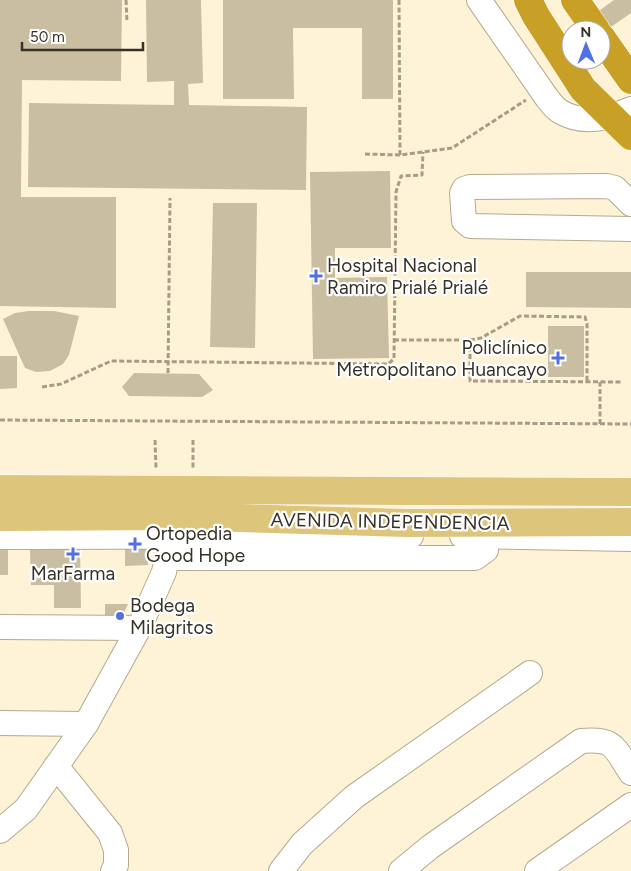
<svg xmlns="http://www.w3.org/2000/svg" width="631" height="871" font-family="Figtree,sans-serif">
<rect width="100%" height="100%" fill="#fef3d6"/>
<!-- building -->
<g fill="#c9bea2">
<path d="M0 0H122L121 81 22 80 21 197H116V308L0 306Z"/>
<path d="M146 0H201L203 83 188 84 189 105 307 107 306 190 28 187 29 103 174 105V81L147 82Z"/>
<path d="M223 0H393V99H362V28H293L294 99H223Z"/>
<path d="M614 0H631V13L608 29 596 13Z"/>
<path d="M390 171 391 248H335V278L387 277 389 358 313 359 310 172Z"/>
<path d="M213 203H257L255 348 210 347Z"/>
<path d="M526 272H631V308L526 307Z"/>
<path d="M29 311H54L79 316 69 355 63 364 50 371 36 372 25 368 3 319 15 313Z"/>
<rect x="548" y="326" width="36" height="51"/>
<path d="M0 356H17V388L0 389Z"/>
<path d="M134 373 199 374 213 390 202 397 129 396 122 387Z"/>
<path d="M125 542 148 546V565L125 566Z"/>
<rect x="0" y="546" width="8" height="29"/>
<path d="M53 549H80L81 608H54V585H31L30 550Z"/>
<path d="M105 604H128L119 623H105Z"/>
</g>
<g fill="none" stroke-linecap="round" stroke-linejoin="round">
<defs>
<g id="minor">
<path d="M479 0 547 98C551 103 555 109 561 112 583 125 609 118 631 109"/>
<path d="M631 204 615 188 607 186 470 187 464 189 462 193 464 221 470 226 631 229"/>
<path d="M462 536 631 539"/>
<path d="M0 537 411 536"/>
<path d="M167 558H475L486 550V536"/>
<path d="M0 627 139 628"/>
<path d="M0 723 86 724"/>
<path d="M56 766 110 833 116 850V865L113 871"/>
<path d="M0 831 26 809 86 724 139 628 164 572 167 558 170 521"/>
<path d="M281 871 302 844 354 797 530 673"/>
<path d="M401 871 430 847 581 741C615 738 614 747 631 773"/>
<path d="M537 871 631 805"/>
</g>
<g id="major">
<path d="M0 489 631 492"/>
<path d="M0 517 170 516 407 523 631 522"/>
</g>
<g id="highway">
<path d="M528 0 536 16 583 89 631 136"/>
<path d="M575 0 596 30"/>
<path d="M601 37 631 80"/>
</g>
</defs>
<!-- minor casing -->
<use href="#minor" stroke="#b4aa8f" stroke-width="26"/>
<!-- major casing -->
<use href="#major" stroke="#fff" stroke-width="29"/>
<!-- highway casing -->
<use href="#highway" stroke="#fff" stroke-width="29"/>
<!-- path -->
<g stroke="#a59d88" stroke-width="3" stroke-dasharray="5 2.5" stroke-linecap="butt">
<path d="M126 0 127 22"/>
<path d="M399 0 400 155"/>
<path d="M365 154 400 155 452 148 526 100"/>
<path d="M394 340H470V381L622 382"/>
<path d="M470 340 481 338 520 316 585 317 587 324V381"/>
<path d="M168 373 170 198"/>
<path d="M42 387 61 384 111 361 388 364 394 359 396 192 401 176 422 175 423 152"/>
<path d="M0 420 631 424"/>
<path d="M600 424V382"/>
<path d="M155 440 156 469"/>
<path d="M193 440V470"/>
</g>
<!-- minor -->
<use href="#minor" stroke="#fff" stroke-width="24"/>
<!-- major -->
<use href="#major" stroke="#ddc67c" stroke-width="28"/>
<!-- highway -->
<use href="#highway" stroke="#c7a025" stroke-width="28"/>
</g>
<!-- markers -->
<g fill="#526fe4" stroke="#fff" stroke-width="2">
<path d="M313.5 268.5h5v5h5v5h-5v5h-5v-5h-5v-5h5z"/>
<path d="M555.5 350.5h5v5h5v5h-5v5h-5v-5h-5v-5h5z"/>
<path d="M132.5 536.5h5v5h5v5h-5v5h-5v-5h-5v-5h5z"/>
<path d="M70.5 546.5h5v5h5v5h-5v5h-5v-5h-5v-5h5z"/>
<circle cx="120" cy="616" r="5"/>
</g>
<g text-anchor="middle" stroke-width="4.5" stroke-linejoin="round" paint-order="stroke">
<!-- poi labels -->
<g font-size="19" fill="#363227" stroke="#fff" text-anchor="start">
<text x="327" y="272">Hospital Nacional<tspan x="327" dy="22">Ramiro Prialé Prialé</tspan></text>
<text x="547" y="354" text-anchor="end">Policlínico<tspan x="547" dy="22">Metropolitano Huancayo</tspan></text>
<text x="146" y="540">Ortopedia<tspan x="146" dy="22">Good Hope</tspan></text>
<text x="73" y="580" text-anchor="middle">MarFarma</text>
<text x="130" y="612">Bodega<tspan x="130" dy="22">Milagritos</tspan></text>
</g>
<!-- street labels -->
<g font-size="19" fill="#363227" stroke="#fff">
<text transform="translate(390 521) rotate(1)" y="7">AVENIDA INDEPENDENCIA</text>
</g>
</g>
<!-- north arrow -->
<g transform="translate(586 45) rotate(359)"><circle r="24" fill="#ffffff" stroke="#afada9"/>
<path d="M0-4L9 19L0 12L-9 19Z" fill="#526fe4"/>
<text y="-8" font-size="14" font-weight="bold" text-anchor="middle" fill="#363227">N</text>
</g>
<!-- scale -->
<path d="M22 42v8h121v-8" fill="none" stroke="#363227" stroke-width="2.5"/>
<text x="30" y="42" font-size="15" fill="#363227" stroke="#ffffff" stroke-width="4" paint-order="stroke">50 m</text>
</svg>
